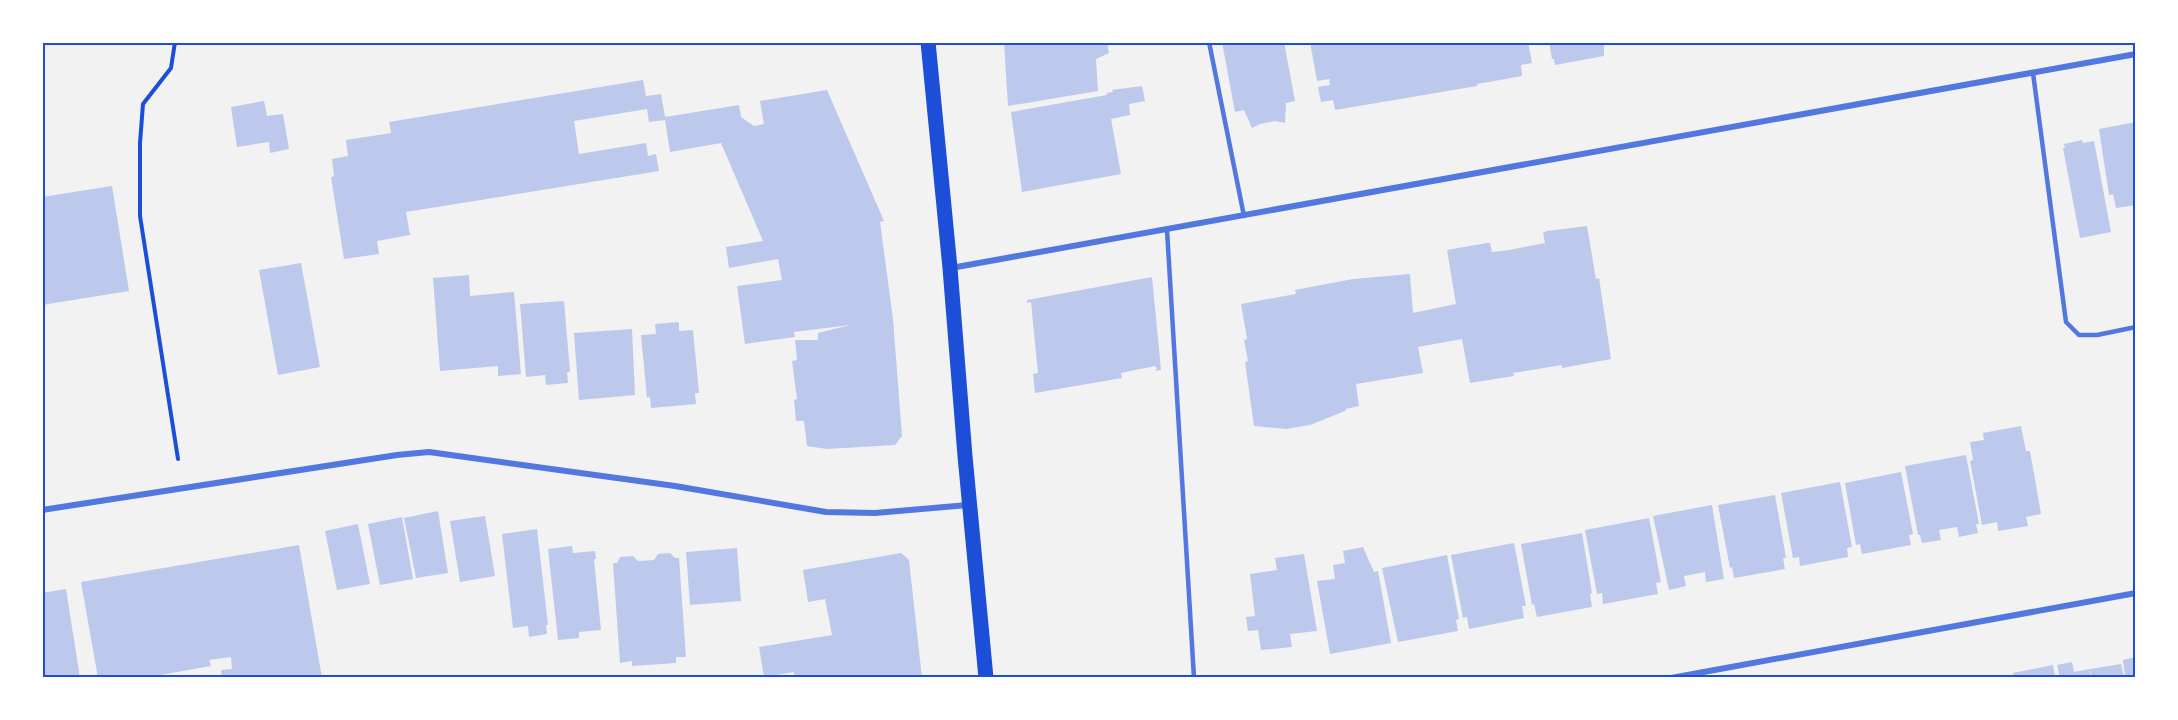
<svg xmlns="http://www.w3.org/2000/svg" width="2178" height="720" font-family="'PT Serif',serif">
<rect width="100%" height="100%" fill="#f2f2f2"/>
<!-- building -->
<g fill="#bdc9ec">
<path d="M1004 42H1107L1109 53 1096 59 1098 91 1008 106Z"/>
<path d="M1222 42H1284L1295 101 1286 103 1285 123 1275 121 1260 124 1252 128 1244 110 1235 112Z"/>
<path d="M1310 42H1528L1532 63 1521 65 1522 76 1477 84V86L1335 110 1333 100 1321 102 1318 87 1330 85 1329 79 1317 81Z"/>
<path d="M1549 42H1604V56L1555 65 1554 59H1552Z"/>
<path d="M643 80 646 96 661 94 665 117 739 105 741 117 754 126 764 124 760 101 827 90 884 221 880 222 893 319 902 436 895 445 827 449 807 446 804 421H796L794 400 797 399 792 361 797 360 795 340H818V333L850 325 794 332 795 337 745 344 737 286 782 280 778 259 729 268 726 247 763 241 721 143 670 152 665 120 649 122 647 109 574 121 579 154 646 143 648 156 656 154 659 171 406 212 410 235 377 241 379 254 344 259 331 177 334 176 332 159 348 156 346 140 391 133 389 122Z"/>
<path d="M1142 86 1145 101 1129 104 1130 115 1111 119 1121 174 1022 192 1011 112 1107 95V93L1113 92 1112 90Z"/>
<path d="M264 101 267 116 283 114 289 149 270 153 269 142 237 147 231 107Z"/>
<path d="M2136 122V205L2116 208 2113 194 2109 195 2099 129Z"/>
<path d="M2082 140 2083 143 2094 141 2111 232 2080 238 2063 148H2065L2064 144Z"/>
<path d="M112 186 129 291 42 305V197Z"/>
<path d="M1587 226 1596 279 1599 278 1611 359 1562 368V365L1513 373 1514 376 1470 383 1462 339 1418 347 1423 373 1356 384 1359 406 1346 409 1345 411 1310 425 1286 429 1254 426 1245 362 1248 361 1244 340 1247 339 1241 304 1296 294 1295 290 1353 279 1410 274 1413 313 1456 304 1447 250 1487 243H1490L1492 252 1509 250 1545 243 1543 233 1547 231Z"/>
<path d="M301 263 320 367 278 375 259 270Z"/>
<path d="M469 275 470 296 514 292 521 374 498 376V366L440 371 433 278Z"/>
<path d="M1152 277 1161 370 1155 371 1157 368 1155 366 1121 373 1122 378 1035 393 1033 374 1038 373 1031 302 1027 303V300Z"/>
<path d="M564 301 570 372H567L568 383 546 385 545 375 526 377 520 304Z"/>
<path d="M679 322V331L693 330 699 393H695L696 404 651 408 650 397 647 398 641 335 656 334 655 324Z"/>
<path d="M632 329 635 395 579 400 574 333Z"/>
<path d="M2021 426 2026 451H2030L2041 514 2026 517 2028 526 1998 531 1997 522 1982 525 1970 461 1973 460 1970 442 1984 440 1983 433Z"/>
<path d="M1966 455 1979 524H1976L1978 533 1959 537 1957 527 1939 530 1941 540 1922 543 1920 535H1918L1905 466Z"/>
<path d="M1901 472 1913 534 1909 535 1911 545 1862 554 1860 544 1856 545 1845 483Z"/>
<path d="M1840 482 1852 547 1847 548 1848 557 1800 566 1799 557 1793 558 1781 493Z"/>
<path d="M1775 495 1786 558H1783L1785 569 1734 578 1732 567 1730 568 1718 505Z"/>
<path d="M1712 505 1724 579 1706 582 1705 572 1684 576 1686 586 1669 590 1653 516Z"/>
<path d="M438 511 448 573 416 578 404 518Z"/>
<path d="M485 516 495 576 460 582 450 521Z"/>
<path d="M402 517 413 579 380 585 368 524Z"/>
<path d="M1649 518 1661 582 1656 583 1658 594 1603 604 1602 593 1597 594 1585 530Z"/>
<path d="M358 524 370 584 337 590 325 531Z"/>
<path d="M537 529 548 625H546L547 634 529 637 528 626 513 628 502 534Z"/>
<path d="M1582 533 1592 593 1590 594 1592 607 1537 617 1534 604 1532 605 1521 544Z"/>
<path d="M1514 543 1526 606H1522L1524 618 1469 629 1467 617 1463 618 1451 555Z"/>
<path d="M299 545 322 678H222L221 670 232 669 231 657 209 660 211 666 143 678H98L81 582Z"/>
<path d="M572 546 573 553 595 551 596 559H594L601 630 579 632V638L558 640 548 549Z"/>
<path d="M1363 547 1374 572 1378 571 1391 643 1330 654 1317 581 1335 579 1333 565 1345 563 1343 551Z"/>
<path d="M737 548 741 601 690 605 686 552Z"/>
<path d="M670 553 675 558H679L686 657H676V663L632 666V661L620 663 613 563H617L620 557 633 556 638 561 654 560 658 554Z"/>
<path d="M901 553 909 560 922 678H795L794 672 764 677 759 647 832 635 825 599 808 602 803 570Z"/>
<path d="M1304 554 1317 631 1290 634 1292 647 1261 650 1258 630 1248 631 1246 617 1255 616 1250 574 1277 570 1275 558Z"/>
<path d="M1447 555 1459 619 1456 620 1458 631 1398 642 1382 568Z"/>
<path d="M66 589 80 678H43L42 593Z"/>
<path d="M2136 657V678H2125L2123 660Z"/>
<path d="M2072 662 2074 672 2090 669 2091 678H2060L2057 665Z"/>
<path d="M2121 664 2124 678H2092L2090 669Z"/>
<path d="M2053 665 2055 677 2053 678H2014L2013 673Z"/>
</g>
<g fill="none" stroke-linecap="round" stroke-linejoin="round">
<!-- path -->
<path stroke="#1d4ed8" stroke-width="4" d="M175 42 171 68 143 104 140 143V216L178 459"/>
<!-- service -->
<g stroke="#5277de" stroke-width="4.5">
<path d="M1209 42 1244 216"/>
<path d="M2033 73 2066 322 2079 335H2097L2136 327"/>
<path d="M1167 230 1194 678"/>
</g>
<!-- minor -->
<g stroke="#5277de" stroke-width="6">
<path d="M951 268 2136 54"/>
<path d="M42 510 397 455 429 452 675 486 826 512 875 513 968 505"/>
<path d="M1671 678 2136 593"/>
</g>
<!-- primary -->
<path stroke="#1d4ed8" stroke-width="15" d="M928 42 950 268 965 456 986 678"/>
</g>
<!-- border -->
<rect width="2178" height="720" fill="none" stroke="#ffffff" stroke-width="87"/>
<rect x="44" y="44" width="2090" height="632" fill="none" stroke="#1d4ed8" stroke-width="2"/>
</svg>
